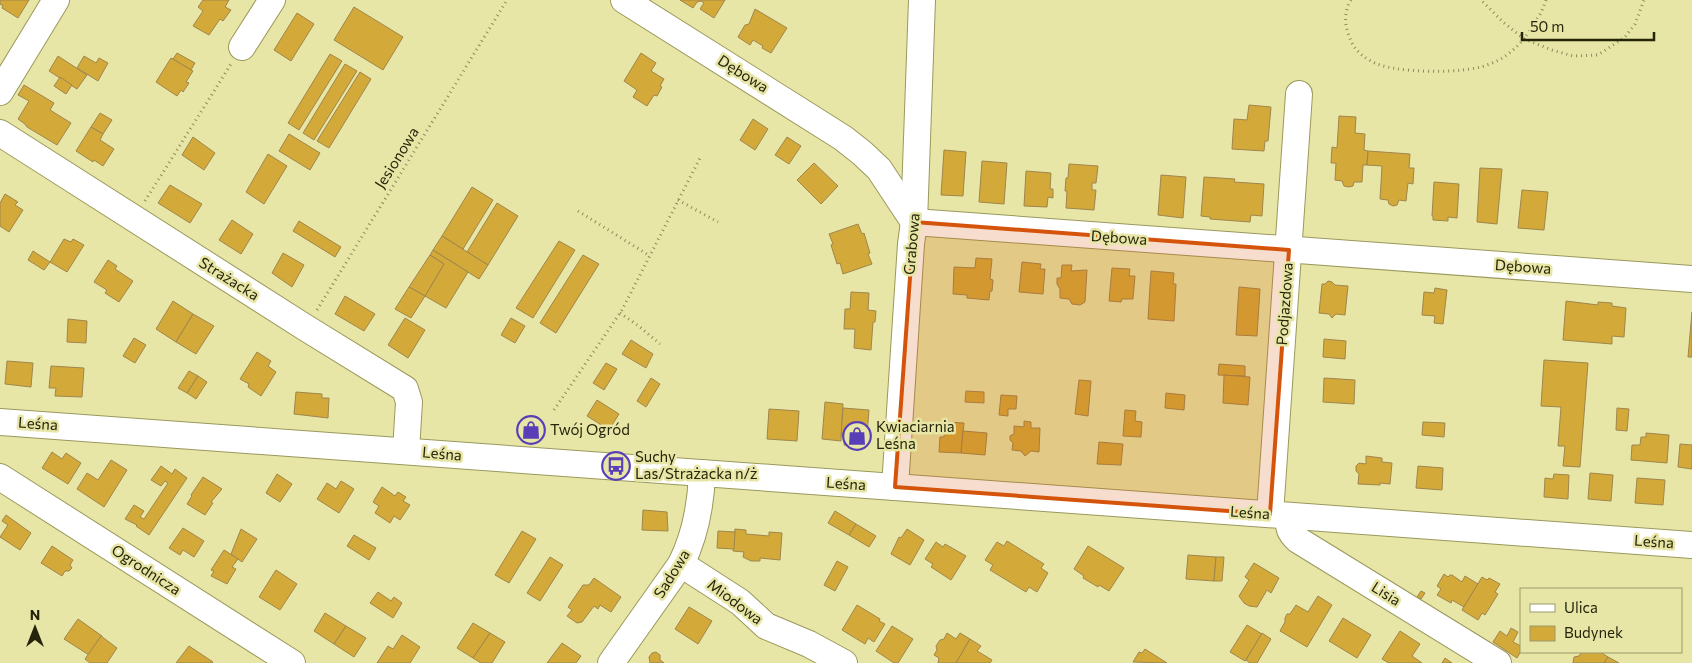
<svg xmlns="http://www.w3.org/2000/svg" width="1692" height="663" font-family="Commissioner,sans-serif">
<rect width="100%" height="100%" fill="#e7e6a6"/>
<!-- building -->
<g fill="#d3a93a" stroke="#9f864c">
<path d="M0 0H29L18 18 2 8 3 6 0 4Z"/>
<path d="M203 0H229L225 7 231 10 223 21 220 19 209 35 193 26 203 11 198 7Z"/>
<path d="M680 0H725L714 18 700 9 704 3 701 1 697 2 693 8Z"/>
<path d="M354 7 403 37 383 70 334 40Z"/>
<path d="M755 9 787 28 771 53 762 48 763 46 753 40 750 45 738 37 745 25 749 24Z"/>
<path d="M297 13 314 24 291 61 274 50Z"/>
<path d="M177 53 195 63 191 70 173 59Z"/>
<path d="M641 53 656 63 651 71 664 79 660 86 662 87 657 96 654 95 647 106 633 97 637 90 624 81Z"/>
<path d="M330 54 342 61 299 130 288 123Z"/>
<path d="M58 56 87 75 77 89 49 71Z"/>
<path d="M84 56 96 63 99 58 108 63 98 81 77 68Z"/>
<path d="M171 58 193 71 186 82 189 83 183 92 181 90 177 96 156 82Z"/>
<path d="M345 64 357 71 314 140 303 133Z"/>
<path d="M360 72 371 79 329 148 317 141Z"/>
<path d="M60 77 72 85 66 94 54 86Z"/>
<path d="M24 85 54 103 50 110 71 123 57 145 27 127 25 124 18 119 29 101 18 95Z"/>
<path d="M1249 105 1271 107 1268 141H1265L1264 151 1232 149 1234 119 1247 120Z"/>
<path d="M100 113 112 120 103 134 91 127Z"/>
<path d="M1339 116 1356 117 1355 133 1365 134 1364 150 1368 151 1367 165H1363L1362 182H1354L1353 186 1349 187 1344 186 1342 181 1335 180 1336 163H1331L1332 147 1337 148Z"/>
<path d="M753 119 768 129 755 150 740 140Z"/>
<path d="M91 127 103 134 100 140 114 149 103 166 94 160 93 162 76 151Z"/>
<path d="M289 134 320 153 310 170 279 151Z"/>
<path d="M193 137 215 153 204 170 182 155Z"/>
<path d="M787 137 801 146 789 164 775 155Z"/>
<path d="M944 150 966 152 963 196 941 195Z"/>
<path d="M1368 151 1410 154 1409 168H1414L1413 184 1408 183 1406 201 1399 200 1397 205 1393 206 1389 204 1388 200 1380 199 1382 166 1367 165Z"/>
<path d="M268 154 287 166 264 204 246 192Z"/>
<path d="M982 161 1007 163 1004 204 979 202Z"/>
<path d="M814 163 838 186 821 204 797 180Z"/>
<path d="M1069 164 1098 166 1096 183H1092V190H1096L1094 210 1066 208 1067 191H1065L1066 178H1068Z"/>
<path d="M1480 168 1502 169 1497 224 1477 222Z"/>
<path d="M1026 171 1051 173 1050 189H1053V198L1048 197 1047 207 1024 206Z"/>
<path d="M1161 175 1186 177 1183 218 1158 215Z"/>
<path d="M1204 177 1235 179 1234 182 1264 184 1262 216 1251 215 1250 222 1210 219V217L1201 216Z"/>
<path d="M1434 182 1459 184 1457 218 1448 217V221L1433 220V216H1432Z"/>
<path d="M170 185 202 204 190 223 158 203Z"/>
<path d="M472 187 493 200 463 249 442 236Z"/>
<path d="M1522 190 1548 192 1544 230 1518 228Z"/>
<path d="M5 194 18 202 15 205 23 210 9 232 0 226V203Z"/>
<path d="M497 203 518 216 488 265 467 252Z"/>
<path d="M232 220 253 234 241 254 219 240Z"/>
<path d="M299 221 341 247 335 257 293 231Z"/>
<path d="M858 224 862 234 864 233 870 253 868 254 872 264 843 274 840 263 837 264 831 245 833 244 829 234Z"/>
<path d="M442 236 488 265 479 279 433 250Z"/>
<path d="M64 239 71 242 73 239 84 245 67 272 50 262Z"/>
<path d="M559 241 575 250 533 318 516 308Z"/>
<path d="M433 250 468 272 446 308 425 296 444 264 430 255Z"/>
<path d="M33 251 50 262 44 270 28 260Z"/>
<path d="M283 253 304 265 292 287 272 273Z"/>
<path d="M430 255 444 264 425 296 409 287Z"/>
<path d="M583 255 599 264 556 333 540 323Z"/>
<path d="M976 258 992 259 990 279 993 280 992 291H990L989 300 967 298V295L953 294 954 267 975 268Z"/>
<path d="M108 260 117 266 115 269 133 281 119 302 105 293 107 290 94 282Z"/>
<path d="M1022 262 1041 264 1040 269H1045L1043 294 1019 292Z"/>
<path d="M1062 265H1072L1071 271 1087 270 1085 302 1080 305 1072 304 1069 299 1060 298V289L1057 284V278H1061Z"/>
<path d="M1112 268 1130 269 1129 276H1135L1133 299H1122L1121 302 1109 301Z"/>
<path d="M1151 271 1174 273 1173 284H1176L1174 321 1148 319Z"/>
<path d="M1328 281 1332 282 1335 285 1348 286 1345 315 1336 314 1332 318 1329 314 1319 313 1322 284H1325Z"/>
<path d="M409 287 425 296 411 318 395 309Z"/>
<path d="M1239 287 1260 289 1257 336 1236 335Z"/>
<path d="M1435 288 1447 290 1443 324 1434 323 1435 316 1422 315 1424 292 1434 293Z"/>
<path d="M851 292 869 293 868 310 876 311 875 322H873L871 350 854 348 855 329H844L845 309H850Z"/>
<path d="M345 296 375 314 364 331 335 314Z"/>
<path d="M173 301 193 314 176 342 156 329Z"/>
<path d="M1566 301 1598 305V302L1612 303V306L1626 308 1624 337 1612 336V344L1563 340Z"/>
<path d="M1692 312V357H1688Z"/>
<path d="M193 314 214 326 196 354 176 342Z"/>
<path d="M405 318 425 330 408 358 388 345Z"/>
<path d="M511 318 525 326 515 343 501 335Z"/>
<path d="M68 319 87 321 86 343 67 342Z"/>
<path d="M134 338 146 345 135 363 123 356Z"/>
<path d="M1324 339 1346 341 1345 359 1323 357Z"/>
<path d="M631 340 653 354 646 368 622 354Z"/>
<path d="M257 352 271 361 268 366 276 372 261 396 248 387 249 384 240 379Z"/>
<path d="M1544 360 1588 363 1580 467 1563 466 1565 446H1558L1561 407 1541 406Z"/>
<path d="M7 361 33 363 31 387 5 384Z"/>
<path d="M606 363 617 369 604 390 593 383Z"/>
<path d="M1219 364 1245 366V376L1218 375Z"/>
<path d="M51 366 84 368 82 397 55 396 56 388H49Z"/>
<path d="M189 371 198 376 187 393 178 388Z"/>
<path d="M1224 375 1250 377 1248 405 1223 403Z"/>
<path d="M198 376 207 382 196 399 187 393Z"/>
<path d="M651 378 660 384 646 407 637 401Z"/>
<path d="M1324 378 1355 380 1354 404 1323 402Z"/>
<path d="M1079 380 1091 381 1088 416 1075 414Z"/>
<path d="M966 391 984 392V403L965 402Z"/>
<path d="M296 392 322 394V398H329L328 418 294 414Z"/>
<path d="M1166 393 1185 395 1184 410 1165 408Z"/>
<path d="M1001 395 1017 396 1016 409H1008V416L999 415Z"/>
<path d="M597 400 619 414 609 430 587 416Z"/>
<path d="M825 402 843 404 841 441 822 439Z"/>
<path d="M843 408 869 410 866 447 844 445 845 436H841Z"/>
<path d="M1617 408 1629 409 1627 431 1616 430Z"/>
<path d="M769 409 799 411 797 441 767 439Z"/>
<path d="M1125 410 1136 411 1135 421 1142 422 1141 437 1123 436Z"/>
<path d="M1024 421 1031 422V428H1040L1039 452 1031 451 1025 456 1021 451 1012 450 1013 443 1010 440V436L1014 434V426L1024 427Z"/>
<path d="M945 422 964 423 961 453 939 452 940 437H944Z"/>
<path d="M1423 422 1445 423 1444 437 1422 435Z"/>
<path d="M963 431 987 433 985 455 961 453Z"/>
<path d="M1646 433 1669 435 1667 463 1631 460 1632 445H1640L1641 437H1646Z"/>
<path d="M1099 442 1123 444 1121 465 1097 464Z"/>
<path d="M1680 444 1692 445V469L1678 467Z"/>
<path d="M52 452 62 459 66 453 81 463 68 484 42 468Z"/>
<path d="M1366 456 1382 458V462L1392 463 1390 484 1380 483V485L1358 484 1359 474 1356 471V466L1359 463 1366 464Z"/>
<path d="M111 460 127 470 104 507 77 489 87 473 98 480Z"/>
<path d="M161 466 172 474 175 469 187 478 149 535 136 526 137 525 125 519 134 505 144 511 140 517 144 519 168 483 165 481 161 486 151 480Z"/>
<path d="M1418 466 1443 468 1442 490 1416 488Z"/>
<path d="M1590 473 1613 475 1611 501 1588 499Z"/>
<path d="M277 474 292 484 280 502 266 493Z"/>
<path d="M1554 474 1569 475 1568 499 1544 497 1545 478 1553 479Z"/>
<path d="M203 477 222 489 211 502 213 503 205 515 187 504 192 496 191 495Z"/>
<path d="M1637 478 1665 480 1663 505 1635 503Z"/>
<path d="M341 481 354 489 339 513 317 499 327 483 336 489Z"/>
<path d="M382 487 395 496 398 492 406 497 403 501 410 505 400 520 394 516 390 523 375 513 379 506 373 502Z"/>
<path d="M643 510 667 512 668 531 642 530Z"/>
<path d="M835 511 856 524 849 535 828 523Z"/>
<path d="M6 515 31 533 20 550 0 537 8 525 2 521Z"/>
<path d="M856 524 876 536 869 547 849 535Z"/>
<path d="M183 528 204 541 194 557 183 550 180 555 169 548Z"/>
<path d="M241 529 257 539 242 562 231 554Z"/>
<path d="M735 529 746 530V534L769 536V532L782 533 780 560 760 558V561H751L743 557 744 552 733 551Z"/>
<path d="M907 529 924 540 910 565 891 554 899 537 901 538Z"/>
<path d="M522 531 536 539 509 583 495 575Z"/>
<path d="M718 531 735 532 734 549 717 548Z"/>
<path d="M354 535 376 548 369 560 347 546Z"/>
<path d="M1007 541 1044 564 1041 568 1048 573 1037 592 1029 587 1026 592 990 570 993 565 985 560 997 542 1004 546Z"/>
<path d="M936 542 943 547 945 544 966 556 951 580 931 567 933 564 925 559Z"/>
<path d="M52 546 73 560 70 565 72 568 69 571H65L62 576 41 563Z"/>
<path d="M1088 546 1124 568 1109 591 1099 585 1098 587 1083 578 1084 576 1074 569Z"/>
<path d="M224 550 238 559 232 567 236 569 227 584 211 576 214 571 211 570Z"/>
<path d="M1188 555 1216 557 1214 581 1186 579Z"/>
<path d="M550 557 563 565 540 601 527 593Z"/>
<path d="M1216 557H1224L1222 581H1214Z"/>
<path d="M837 561 848 567 835 591 824 585Z"/>
<path d="M1254 563 1279 578 1271 593 1267 590 1257 607 1249 606 1244 603 1239 596 1249 580 1245 577Z"/>
<path d="M276 570 297 584 280 610 259 597Z"/>
<path d="M1444 574 1448 577 1450 575H1452L1462 582 1465 576 1478 584 1464 607 1452 600 1451 603 1437 595 1441 589 1437 586Z"/>
<path d="M1482 577 1487 580 1489 578 1500 584 1495 592 1498 594 1485 615 1482 613 1478 620 1462 610Z"/>
<path d="M594 578 621 597 611 612 600 605 598 609 594 606 582 622 577 623 567 616 572 610 568 607 583 585H589Z"/>
<path d="M1421 591 1425 593 1421 599 1417 597Z"/>
<path d="M378 592 391 601 394 597 402 603 393 618 370 603Z"/>
<path d="M1318 596 1332 605 1307 647 1280 631 1285 622V618L1287 614H1290L1296 605 1308 612Z"/>
<path d="M857 605 880 619 879 621 885 624 874 642 868 638 865 644 842 630Z"/>
<path d="M689 607 712 621 698 644 675 629Z"/>
<path d="M325 613 346 626 334 644 314 631Z"/>
<path d="M1343 618 1371 635 1357 658 1329 641Z"/>
<path d="M78 619 102 636 89 655 64 639Z"/>
<path d="M473 623 490 633 473 658 457 648Z"/>
<path d="M1247 625 1262 634 1245 661 1230 652Z"/>
<path d="M346 626 366 638 354 657 334 644Z"/>
<path d="M892 626 913 639 898 663H894L876 651Z"/>
<path d="M1511 628 1518 632 1513 642 1521 646V651L1517 658 1493 642 1500 631 1507 636Z"/>
<path d="M1400 631 1420 644 1412 656 1422 663H1389L1382 659Z"/>
<path d="M490 633 505 642 492 663H481L473 658Z"/>
<path d="M947 633 956 639 960 633 970 639 956 663H938L939 658 934 655 937 650 936 646 940 640 944 639Z"/>
<path d="M1262 633 1271 639 1257 663H1250L1246 660Z"/>
<path d="M402 635 420 647 410 663H377L388 646 393 649Z"/>
<path d="M101 636 117 648 107 663H90L85 659Z"/>
<path d="M970 639 981 646 977 651 992 660 990 663H956Z"/>
<path d="M562 643 581 656 576 663H547Z"/>
<path d="M189 646 213 662 212 663H176Z"/>
<path d="M1145 649 1167 663 1133 662 1139 652 1142 653Z"/>
<path d="M656 652 660 655V660L664 663H650L649 657 652 653Z"/>
<path d="M1582 652H1600L1608 657 1604 663H1573L1574 657 1579 656Z"/>
<path d="M1608 657 1619 663H1604Z"/>
<path d="M1445 658 1452 663H1442Z"/>
</g>
<g fill="none" stroke-linecap="round" stroke-linejoin="round">
<defs>
<g id="minor">
<path d="M624 0 843 138 862 153 879 169 914 222 1692 279"/>
<path d="M242 47 272 0"/>
<path d="M0 92 56 0"/>
<path d="M0 133 306 328 405 389 409 402 406 451"/>
<path d="M0 422 1692 545"/>
<path d="M0 477 292 663"/>
<path d="M895 487 911 244 914 222 922 0"/>
<path d="M1270 514 1299 94"/>
<path d="M1289 516C1288 527 1289 532 1298 540L1498 663"/>
<path d="M681 564 740 602 766 626 809 644 844 663"/>
<path d="M611 663 681 564C695 536 701 504 702 473"/>
</g>
</defs>
<!-- minor casing -->
<use href="#minor" stroke="#9a995c" stroke-width="28"/>
<!-- path -->
<g stroke="#8c8b5d" stroke-width="3" stroke-dasharray="1 4" stroke-linecap="butt">
<path d="M1351 0C1345 9 1344 22 1348 33 1352 46 1358 54 1371 61 1391 74 1465 74 1487 65 1503 60 1514 50 1524 39L1503 22 1481 0"/>
<path d="M1546 0 1541 13 1524 39 1552 50 1573 56 1598 55 1625 37 1635 24 1644 0"/>
<path d="M678 200 718 222"/>
<path d="M145 201 231 64"/>
<path d="M578 211 650 256"/>
<path d="M317 310 507 0"/>
<path d="M620 313 640 327 660 344"/>
<path d="M554 410 622 310 700 158"/>
</g>
<!-- minor -->
<use href="#minor" stroke="#fff" stroke-width="26"/>
</g>
<!-- marked area -->
<path fill="#d5540c" fill-opacity="0.2" stroke="#d5540c" stroke-width="4" stroke-linejoin="round" d="M914 222 1289 250 1270 514 895 487Z"/>
<!-- icons -->
<defs>
<symbol id="shop-ring" viewBox="-11 -11 22 22"><circle r="9.5" fill="#e7e6a6" stroke="#593fb7" stroke-width="1.5"/><path d="M-5-2.5h2.3a2.7 3.5 0 0 1 5.4 0H5L5.5 6h-11ZM-1.5-2.5h3a1.5 2.3 0 0 0-3 0Z" fill="#593fb7"/></symbol>
<symbol id="bus-ring" viewBox="-11 -11 22 22"><circle r="9.5" fill="#e7e6a6" stroke="#593fb7" stroke-width="1.5"/><path d="M-5-6H5V4H4V6H2V4H-2V6H-4V4H-5ZM-3.5-4V0h7V-4ZM-3.5 1.2v1.5H-2V1.2ZM2 1.2v1.5H3.5V1.2Z" fill="#593fb7"/></symbol>
</defs>
<g fill-rule="evenodd">
<use href="#shop-ring" x="515" y="414" width="32" height="32"/>
<use href="#shop-ring" x="841" y="420" width="32" height="32"/>
<use href="#bus-ring" x="600" y="450" width="32" height="32"/>
</g>
<g text-anchor="middle" stroke-width="5" stroke-linejoin="round" paint-order="stroke">
<!-- street labels -->
<g font-size="15" fill="#26250b" stroke="#e7e6a6">
<text transform="translate(743 74) rotate(32)" y="5">Dębowa</text>
<text transform="translate(397 158) rotate(-58)" y="5">Jesionowa</text>
<text transform="translate(1119 238) rotate(4)" y="5">Dębowa</text>
<text transform="translate(912 244) rotate(-85)" y="5">Grabowa</text>
<text transform="translate(1523 267) rotate(4)" y="5">Dębowa</text>
<text transform="translate(229 279) rotate(32)" y="5">Strażacka</text>
<text transform="translate(1285 304) rotate(-86)" y="5">Podjazdowa</text>
<text transform="translate(38 424) rotate(4)" y="5">Leśna</text>
<text transform="translate(442 454) rotate(5)" y="5">Leśna</text>
<text transform="translate(846 484) rotate(4)" y="5">Leśna</text>
<text transform="translate(1250 513) rotate(4)" y="5">Leśna</text>
<text transform="translate(1654 542) rotate(4)" y="5">Leśna</text>
<text transform="translate(146 570) rotate(33)" y="5">Ogrodnicza</text>
<text transform="translate(672 574) rotate(-58)" y="5">Sadowa</text>
<text transform="translate(1386 594) rotate(32)" y="5">Lisia</text>
<text transform="translate(735 602) rotate(37)" y="5">Miodowa</text>
</g>
<!-- poi labels -->
<g font-size="15" fill="#26250b" stroke="#e7e6a6" text-anchor="start">
<text x="876" y="432">Kwiaciarnia<tspan x="876" dy="17">Leśna</tspan></text>
<text x="550" y="435">Twój Ogród</text>
<text x="635" y="462">Suchy<tspan x="635" dy="17">Las/Strażacka n/ż</tspan></text>
</g>
</g>
<!-- legend -->
<rect x="1520" y="588" width="162" height="65" fill="#e7e6a6" stroke="#9a9968"/>
<rect x="1530" y="604" width="25" height="8" fill="#ffffff" stroke="#9a9968"/>
<text x="1564" y="613" font-size="15" fill="#26250b">Ulica</text>
<rect x="1530" y="626" width="25" height="15" fill="#d3a93a" stroke="#9a9968"/>
<text x="1564" y="638" font-size="15" fill="#26250b">Budynek</text>
<!-- north arrow -->
<g transform="translate(35 628)" stroke="#e7e6a6" stroke-width="4" paint-order="stroke">
<path d="M0-4L9 19L0 12L-9 19Z" fill="#26250b"/>
<text y="-8" font-size="14" font-weight="bold" text-anchor="middle" fill="#26250b">N</text>
</g>
<!-- scale -->
<path d="M1522 32v8h132v-8" fill="none" stroke="#26250b" stroke-width="2.5"/>
<text x="1530" y="32" font-size="15" fill="#26250b" stroke="#e7e6a6" stroke-width="4" paint-order="stroke">50 m</text>
</svg>
